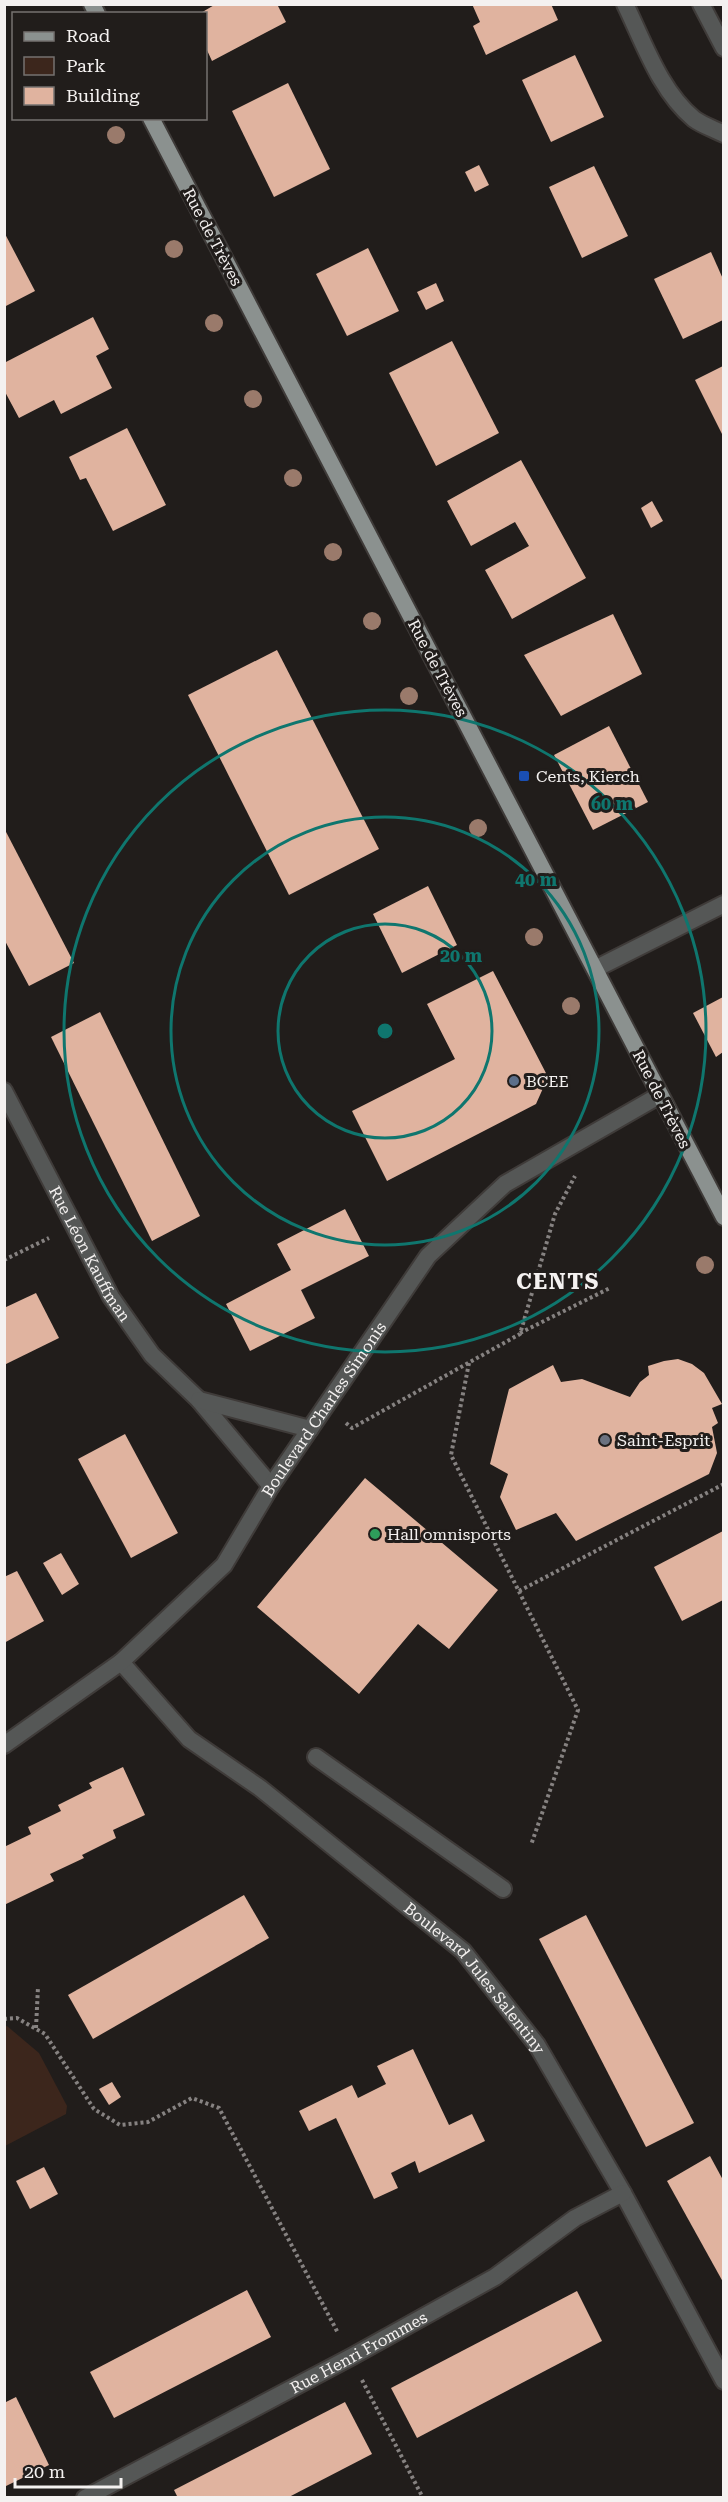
<svg xmlns="http://www.w3.org/2000/svg" width="728" height="2502" font-family="'Roboto Serif',serif">
<rect width="100%" height="100%" fill="#211d1b"/>
<!-- green -->
<path fill="#3c261c" d="M7 2026 39 2053 67 2106 66 2114 5 2146 4 2027Z"/>
<!-- building -->
<g fill="#e0b39f">
<path d="M216 4H277L286 22 212 61 206 48V14H199Z"/>
<path d="M472 4H551L558 20 486 55 473 26 480 22Z"/>
<path d="M575 55 604 117 551 142 522 80Z"/>
<path d="M288 83 330 169 274 197 232 111Z"/>
<path d="M479 165 489 185 475 192 465 172Z"/>
<path d="M594 166 628 236 582 258 549 187Z"/>
<path d="M4 232 35 291 4 307Z"/>
<path d="M368 248 399 311 347 336 316 274Z"/>
<path d="M711 252 723 279V320L683 339 654 279Z"/>
<path d="M436 283 444 301 426 310 417 292Z"/>
<path d="M93 317 109 349 96 356 112 388 61 414 54 400 19 418 4 390V363Z"/>
<path d="M452 341 499 433 436 466 389 373Z"/>
<path d="M723 366V436L695 380Z"/>
<path d="M127 428 166 505 113 531 86 478 80 480 69 457Z"/>
<path d="M521 460 586 578 512 619 485 570 529 546 515 522 471 546 447 501Z"/>
<path d="M652 501 663 521 651 528 641 508Z"/>
<path d="M613 614 642 674 561 716 524 655Z"/>
<path d="M277 650 379 849 289 895 188 695Z"/>
<path d="M609 726 648 802 593 830 554 755Z"/>
<path d="M4 828 74 963 29 986 4 939Z"/>
<path d="M428 886 457 945 402 973 373 914Z"/>
<path d="M493 971 548 1077 536 1104 387 1181 352 1111 455 1059 427 1004Z"/>
<path d="M723 997V1052L716 1057 693 1013Z"/>
<path d="M100 1012 200 1216 152 1241 51 1037Z"/>
<path d="M345 1209 369 1256 301 1290 315 1318 250 1351 226 1304 291 1270 277 1244Z"/>
<path d="M36 1293 59 1338 4 1365V1308Z"/>
<path d="M678 1359 692 1364 704 1373 722 1404 712 1408 718 1423 712 1427 717 1453 709 1474 576 1541 556 1513 516 1530 500 1497 508 1474 490 1464 509 1389 553 1365 561 1382 582 1379 630 1397 640 1382 649 1375 648 1366 664 1361Z"/>
<path d="M125 1434 178 1533 131 1558 78 1459Z"/>
<path d="M365 1478 498 1590 449 1649 418 1624 359 1694 257 1607Z"/>
<path d="M723 1531V1600L682 1621 654 1567Z"/>
<path d="M61 1553 79 1584 62 1595 43 1563Z"/>
<path d="M17 1571 44 1621 4 1643V1577Z"/>
<path d="M123 1767 145 1815 113 1830 116 1838 82 1855 84 1858 50 1874 54 1881 4 1905V1847L31 1834 28 1827 61 1811 58 1805 92 1788 89 1783Z"/>
<path d="M244 1895 269 1938 93 2039 68 1995Z"/>
<path d="M586 1915 694 2123 646 2147 539 1939Z"/>
<path d="M413 2049 449 2125 472 2114 485 2141 419 2173 415 2161 391 2173 398 2188 374 2199 336 2118 309 2131 299 2111 352 2085 358 2098 386 2084 377 2066Z"/>
<path d="M112 2082 121 2097 109 2105 99 2089Z"/>
<path d="M710 2156 723 2180V2282L667 2181Z"/>
<path d="M44 2167 58 2194 30 2209 16 2181Z"/>
<path d="M247 2290 271 2337 114 2418 90 2372Z"/>
<path d="M577 2291 602 2341 417 2438 391 2388Z"/>
<path d="M16 2397 49 2465 4 2487V2403Z"/>
<path d="M345 2402 372 2454 287 2498H178L174 2490Z"/>
</g>
<g fill="none" stroke-linecap="round" stroke-linejoin="round">
<defs>
<path id="service" d="M316 1757 503 1889"/>
<g id="minor">
<path d="M625 4C644 43 660 91 694 119 702 125 714 129 724 134"/>
<path d="M701 4 724 48"/>
<path d="M595 969 724 904"/>
<path id="s1" d="M4 1091 111 1297 152 1355 199 1400 271 1486"/>
<path d="M199 1400 310 1429"/>
<path id="s2" d="M121 1662 189 1739 260 1788 463 1951 537 2045 623 2193 724 2381"/>
<path id="s3" d="M4 1745 121 1662 224 1565 271 1486 428 1256 505 1184 660 1095"/>
<path id="s4" d="M85 2498 351 2357 495 2277 575 2218 623 2193"/>
</g>
<g id="primary">
<path d="M92 4 97 14"/>
<path d="M151 118 724 1217"/>
</g>
</defs>
<!-- service casing -->
<use href="#service" stroke="#3f3b39" stroke-width="20"/>
<!-- minor casing -->
<use href="#minor" stroke="#3f3b39" stroke-width="20"/>
<!-- primary casing -->
<use href="#primary" stroke="#3f3b39" stroke-width="20"/>
<!-- path -->
<g stroke="#868281" stroke-width="4" stroke-dasharray="3 3" stroke-linecap="butt">
<path d="M4 1260 49 1238"/>
<path d="M520 1333 610 1288"/>
<path d="M469 1363 451 1455 578 1710 531 1845"/>
<path d="M346 1423 352 1428 520 1334 555 1214 575 1176"/>
<path d="M519 1591 724 1484"/>
<path d="M4 2019 17 2018 45 2034 94 2109 120 2125 148 2122 192 2098 219 2108 338 2333"/>
<path d="M36 2028 38 1987"/>
<path d="M362 2380 423 2498"/>
</g>
<!-- service -->
<use href="#service" stroke="#555756" stroke-width="16"/>
<!-- minor -->
<use href="#minor" stroke="#555756" stroke-width="16"/>
<!-- primary -->
<use href="#primary" stroke="#8b918f" stroke-width="16"/>
</g>
<!-- trees -->
<g fill="#9a7a6b">
<circle cx="116" cy="135" r="9"/>
<circle cx="174" cy="249" r="9"/>
<circle cx="214" cy="323" r="9"/>
<circle cx="253" cy="399" r="9"/>
<circle cx="293" cy="478" r="9"/>
<circle cx="333" cy="552" r="9"/>
<circle cx="372" cy="621" r="9"/>
<circle cx="409" cy="696" r="9"/>
<circle cx="478" cy="828" r="9"/>
<circle cx="534" cy="937" r="9"/>
<circle cx="571" cy="1006" r="9"/>
<circle cx="705" cy="1265" r="9"/>
</g>
<!-- distance rings -->
<g fill="none" stroke="#0f766e" stroke-width="3">
<circle cx="385" cy="1031" r="107"/>
<circle cx="385" cy="1031" r="214"/>
<circle cx="385" cy="1031" r="321"/>
</g>
<!-- markers -->
<rect fill="#1a4fb4" stroke="#211d1b" stroke-width="2" x="518" y="770" width="12" height="12" rx="3"/>
<circle fill="#5c6f8a" stroke="#211d1b" stroke-width="2" cx="514" cy="1081" r="6"/>
<circle fill="#6b7280" stroke="#211d1b" stroke-width="2" cx="605" cy="1440" r="6"/>
<circle fill="#2e9e5b" stroke="#211d1b" stroke-width="2" cx="375" cy="1534" r="6"/>
<g text-anchor="middle" stroke-width="6" stroke-linejoin="round" paint-order="stroke">
<!-- street labels -->
<g font-size="16" fill="#f4f1f0" stroke="#211d1b">
<text transform="translate(213 237) rotate(62)" y="6">Rue de Trèves</text>
<text transform="translate(438 668) rotate(62)" y="6">Rue de Trèves</text>
<text transform="translate(662 1099) rotate(63)" y="6">Rue de Trèves</text>
<text dy="6" stroke="none"><textPath href="#s1" startOffset="184">Rue Léon Kauffman</textPath></text>
<text dy="6" stroke="none"><textPath href="#s3" startOffset="470">Boulevard Charles Simonis</textPath></text>
<text dy="6" stroke="none"><textPath href="#s2" startOffset="477">Boulevard Jules Salentiny</textPath></text>
<text dy="6" stroke="none"><textPath href="#s4" startOffset="310">Rue Henri Frommes</textPath></text>
</g>
<!-- poi labels -->
<g font-size="16" fill="#f4f1f0" stroke="#211d1b" text-anchor="start">
<text x="536" y="782">Cents, Kierch</text>
<text x="526" y="1087">BCEE</text>
<text x="617" y="1446">Saint-Esprit</text>
<text x="387" y="1540">Hall omnisports</text>
</g>
<!-- district labels -->
<g font-size="22" font-weight="bold" letter-spacing="1.5" fill="#f4f1f0" stroke="#211d1b">
<text x="558" y="1289">CENTS</text>
</g>
</g>
<circle cx="385" cy="1031" r="9" fill="#0f766e" stroke="#211d1b" stroke-width="3"/>
<g font-size="18" text-anchor="middle" font-weight="bold" fill="#0f766e" stroke="#211d1b" stroke-width="6" stroke-linejoin="round" paint-order="stroke">
<text x="612" y="810">60 m</text>
<text x="536" y="886">40 m</text>
<text x="461" y="962">20 m</text>
</g>
<!-- border -->
<rect width="728" height="2502" fill="none" stroke="#f4f1f0" stroke-width="12"/>
<!-- legend -->
<rect x="12" y="12" width="195" height="108" fill="#211d1b" stroke="#757270" stroke-width="1.5"/>
<rect x="24" y="32" width="30" height="9" fill="#8b918f" stroke="#757270" stroke-width="1.5"/>
<text x="66" y="42" font-size="18" fill="#f4f1f0">Road</text>
<rect x="24" y="57" width="30" height="18" fill="#3c261c" stroke="#757270" stroke-width="1.5"/>
<text x="66" y="72" font-size="18" fill="#f4f1f0">Park</text>
<rect x="24" y="87" width="30" height="18" fill="#e0b39f" stroke="#757270" stroke-width="1.5"/>
<text x="66" y="102" font-size="18" fill="#f4f1f0">Building</text>
<!-- scale -->
<path d="M15 2478v9h106v-9" fill="none" stroke="#f4f1f0" stroke-width="3"/>
<text x="24" y="2478" font-size="18" fill="#f4f1f0" stroke="#211d1b" stroke-width="4.5" paint-order="stroke">20 m</text>
</svg>
